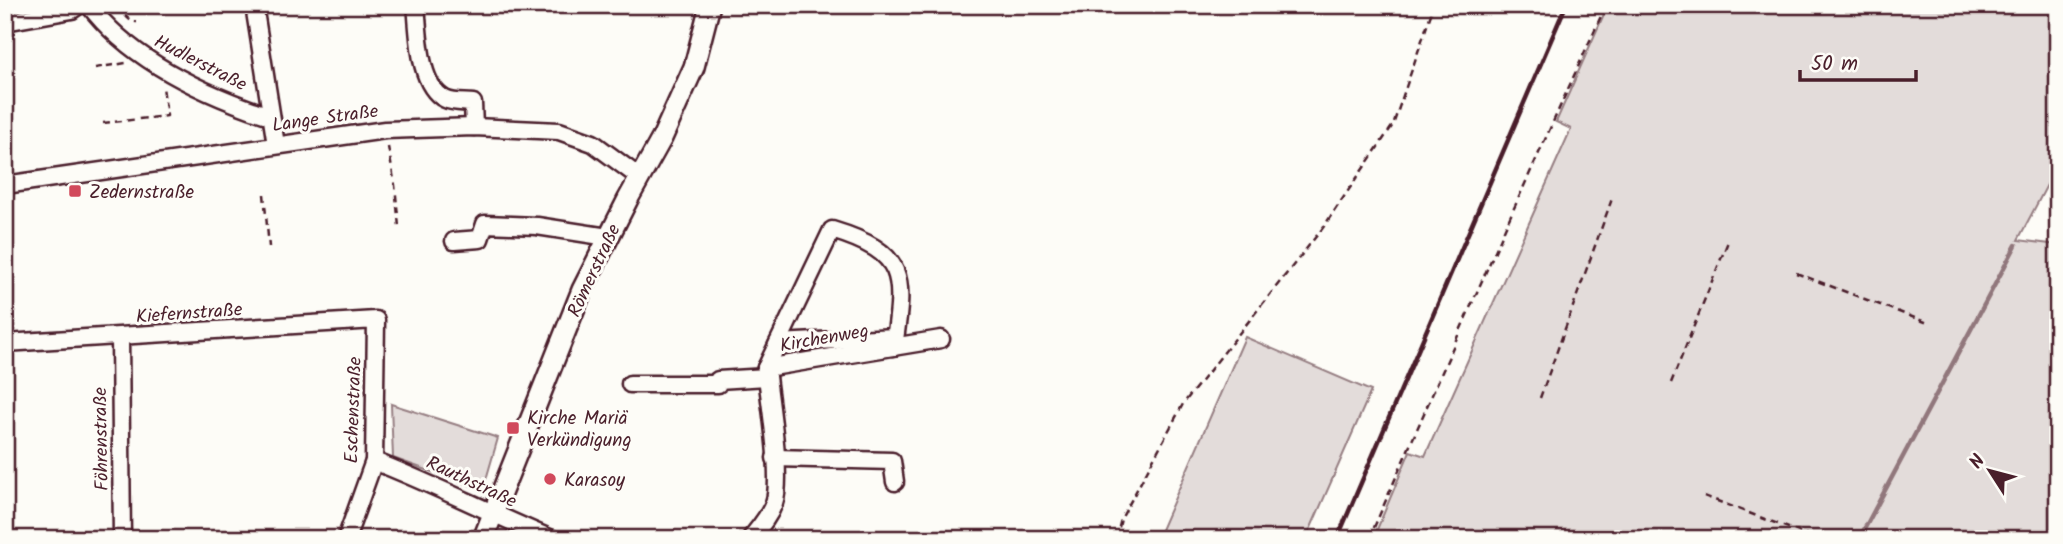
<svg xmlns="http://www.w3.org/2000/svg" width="2063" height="544" font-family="Kalam,sans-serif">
<rect width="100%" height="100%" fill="#fdfcf7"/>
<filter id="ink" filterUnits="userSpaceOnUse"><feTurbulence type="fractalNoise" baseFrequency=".0143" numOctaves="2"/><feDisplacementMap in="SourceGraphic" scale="14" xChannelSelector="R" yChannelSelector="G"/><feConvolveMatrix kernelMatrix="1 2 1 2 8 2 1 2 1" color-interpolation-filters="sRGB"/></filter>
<g filter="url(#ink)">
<!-- green -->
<g fill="#e3dcda" stroke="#967e82" stroke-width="2">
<path d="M1608 5H2058V164L2018 240 2058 245V539H1373L1410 451 1425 456 1571 129 1556 122Z"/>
<path d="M1245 337 1371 391 1306 539H1157Z"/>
<path d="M391 404 498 438 483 490 393 458Z"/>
</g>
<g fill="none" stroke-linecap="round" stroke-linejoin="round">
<!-- stream -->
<path stroke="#91777b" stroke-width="4.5" d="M1859 539 2016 245"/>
<defs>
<g id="minor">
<path d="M89 5C131 61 206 95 270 116"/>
<path d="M254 5 276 145"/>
<path d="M416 5C419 33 418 85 445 99 453 103 465 102 473 103L474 127"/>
<path d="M5 22 72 10 79 5"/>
<path d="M5 185 385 130 474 127 559 131 593 143 639 177"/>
<path d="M454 241 480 239 485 224 537 226 608 237"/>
<path d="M120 338 122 539"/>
<path d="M5 343 376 320 374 461 346 539"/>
<path d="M778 343 895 337"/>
<path d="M766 368 832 230C908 253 904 277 894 347"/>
<path d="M766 368 941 339"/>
<path d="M630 384H718V380L767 377"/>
<path d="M775 458 892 461 895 482"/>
<path d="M374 461C435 485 492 514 552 539"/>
<path d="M750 539C759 528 769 517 774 503 783 479 769 398 766 368"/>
</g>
<path id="major" d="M483 539 582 290 628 199 662 138 694 67 710 5"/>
</defs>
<!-- minor casing -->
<use href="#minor" stroke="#4a1f2b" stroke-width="21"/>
<!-- major casing -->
<use href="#major" stroke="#4a1f2b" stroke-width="24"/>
<!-- path -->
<g stroke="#4a1f2b" stroke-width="2.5" stroke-dasharray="7 5" stroke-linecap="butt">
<path d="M119 5C123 13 128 22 137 22"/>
<path d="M95 68 126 63"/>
<path d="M103 123 167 116 163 87"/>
<path d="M388 147 395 185 399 227"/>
<path d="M264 194 269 247"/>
<path d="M1796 273 1928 323"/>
<path d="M1671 383 1729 239"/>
<path d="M1540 398 1613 196"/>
<path d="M1704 496 1807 535"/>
<path d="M1116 539 1121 519 1183 404 1322 229 1393 125 1434 5"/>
<path d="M1369 539 1505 228 1606 5"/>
</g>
<!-- minor -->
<use href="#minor" stroke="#fdfcf7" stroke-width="16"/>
<!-- major -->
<use href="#major" stroke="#fdfcf7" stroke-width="19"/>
<!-- rail -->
<path stroke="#4a1f2b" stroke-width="4.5" d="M1337 539 1566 5"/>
</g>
</g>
<!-- markers -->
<g fill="#d1495b" stroke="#fdfcf7" stroke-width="2.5">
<rect x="68" y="184" width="14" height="14" rx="3.5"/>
<rect x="506" y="421" width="14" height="14" rx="3.5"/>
<circle cx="550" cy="479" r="7"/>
</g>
<g text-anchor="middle" stroke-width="6" stroke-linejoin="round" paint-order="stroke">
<!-- street labels -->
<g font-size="19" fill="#4a1f2b" stroke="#fdfcf7">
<text transform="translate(201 62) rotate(27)" y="7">Hudlerstraße</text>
<text transform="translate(325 117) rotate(-8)" y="7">Lange Straße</text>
<text transform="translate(593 270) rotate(-65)" y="7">Römerstraße</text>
<text transform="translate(189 312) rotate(-4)" y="7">Kiefernstraße</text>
<text transform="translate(824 337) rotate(-10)" y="7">Kirchenweg</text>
<text transform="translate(352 410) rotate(-88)" y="7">Eschenstraße</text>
<text transform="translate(100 439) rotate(-91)" y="7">Föhrenstraße</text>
<text transform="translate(472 481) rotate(25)" y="7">Rauthstraße</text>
</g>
<!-- poi labels -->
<g font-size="19" fill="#4a1f2b" stroke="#fdfcf7" text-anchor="start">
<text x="89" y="198">Zedernstraße</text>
<text x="527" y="424">Kirche Mariä<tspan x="527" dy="22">Verkündigung</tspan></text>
<text x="564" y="486">Karasoy</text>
</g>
</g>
<!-- margin -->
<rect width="2063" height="544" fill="none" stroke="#fdfcf7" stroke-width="28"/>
<rect x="14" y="14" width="2035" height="516" fill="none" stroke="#4a1f2b" stroke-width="2.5" filter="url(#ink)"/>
<!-- north arrow -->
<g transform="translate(1990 471) rotate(306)" stroke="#fdfcf7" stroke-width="5" paint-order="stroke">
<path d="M0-5L12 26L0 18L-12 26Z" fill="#4a1f2b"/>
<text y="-10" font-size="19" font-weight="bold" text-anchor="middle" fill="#4a1f2b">N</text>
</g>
<!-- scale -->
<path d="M1800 70v10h116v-10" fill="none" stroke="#4a1f2b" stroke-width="3.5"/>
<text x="1811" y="70" font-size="21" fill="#4a1f2b" stroke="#fdfcf7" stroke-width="5" paint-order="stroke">50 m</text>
</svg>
